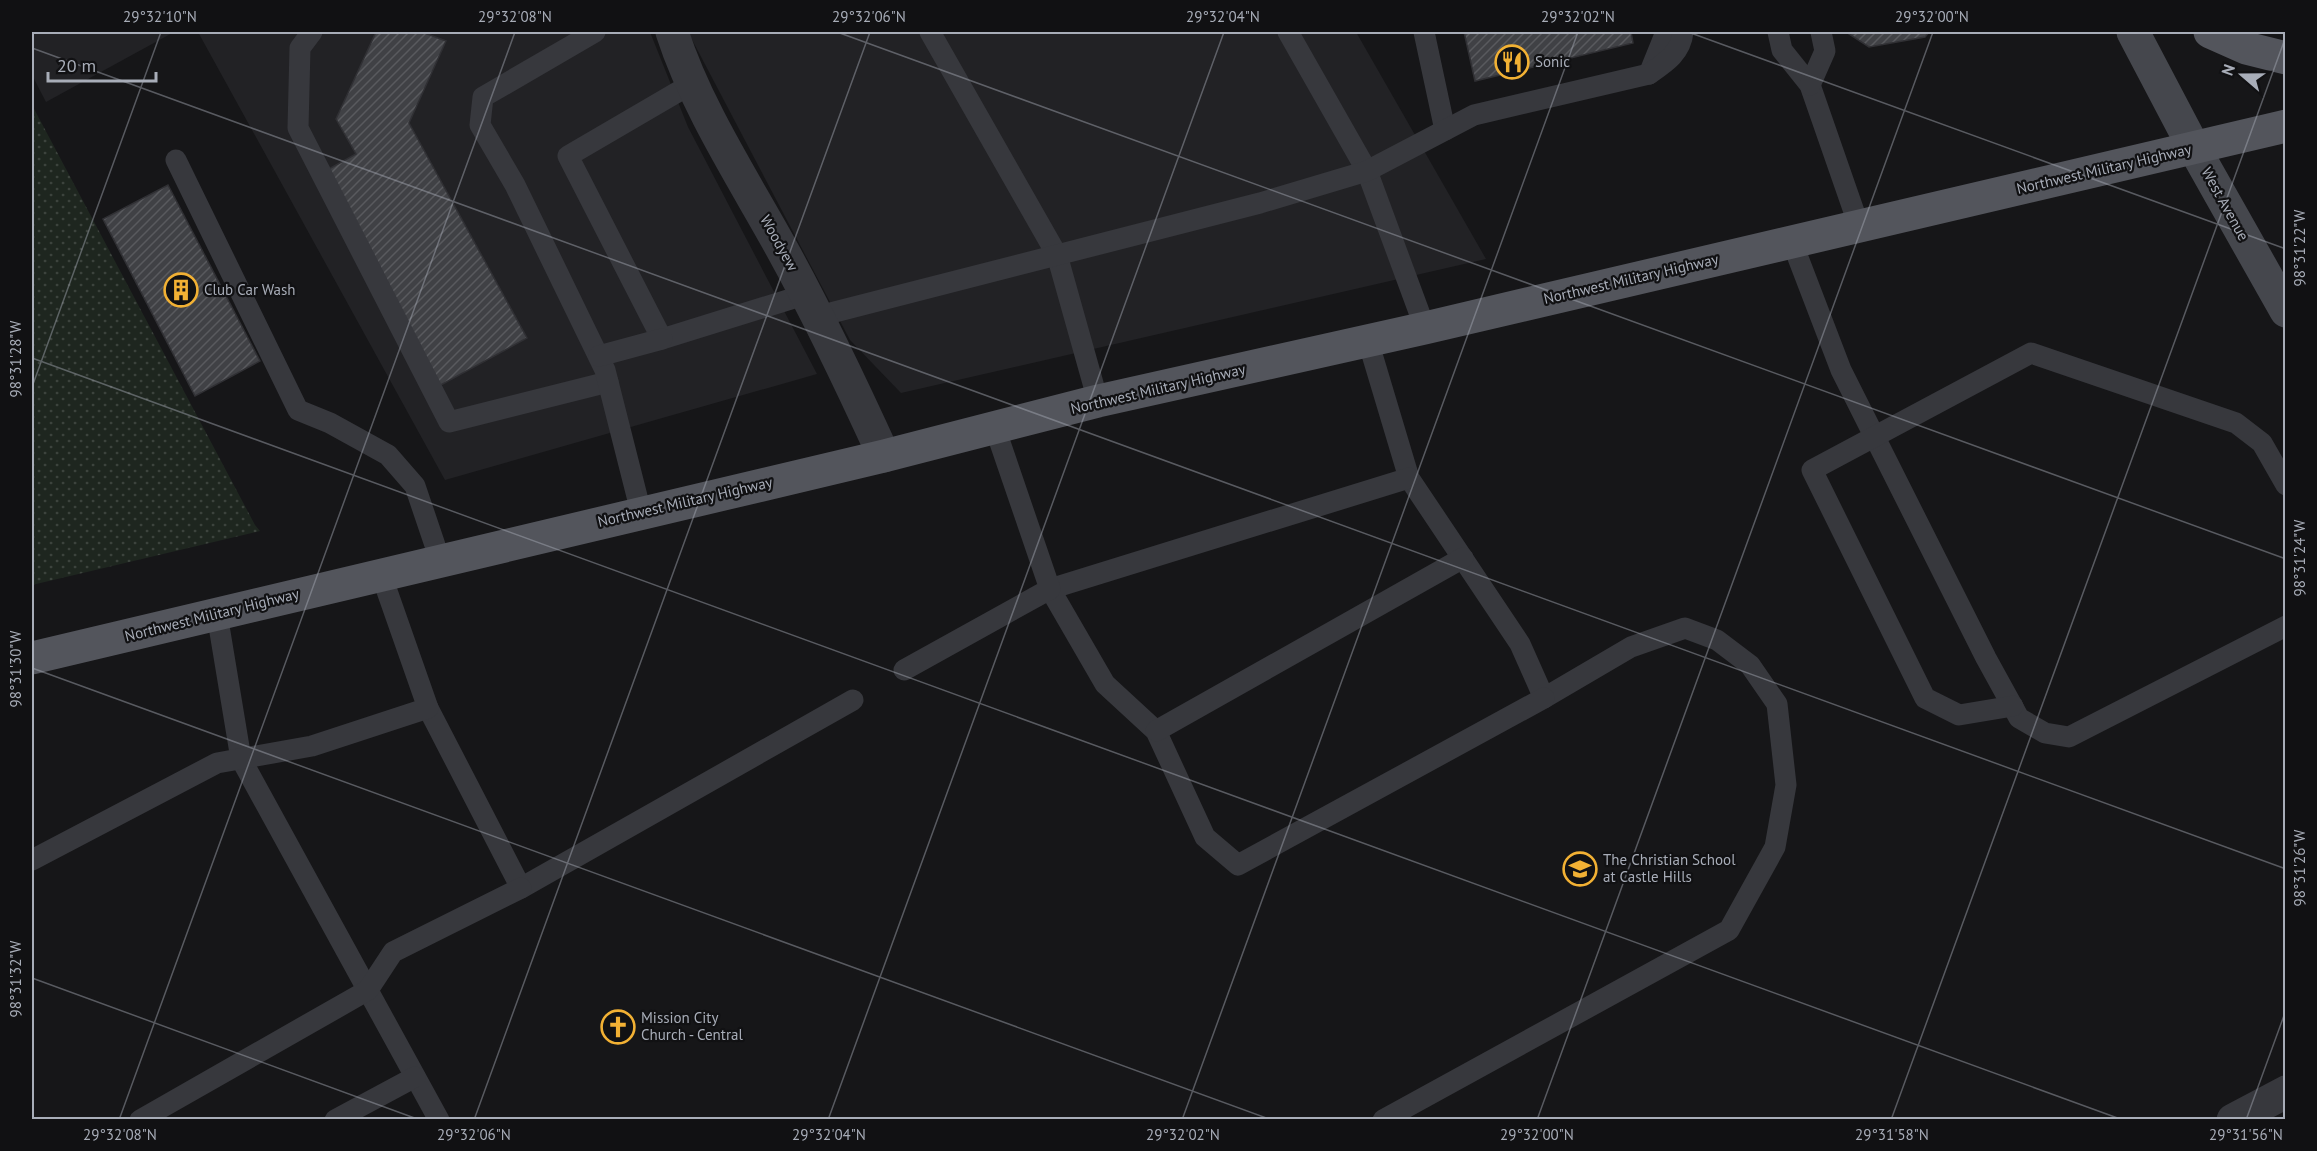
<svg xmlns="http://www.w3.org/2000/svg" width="2317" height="1151" font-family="'PT Sans',sans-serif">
<defs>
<pattern id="grass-dots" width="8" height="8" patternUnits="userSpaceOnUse" patternTransform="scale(1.5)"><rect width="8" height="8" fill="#1e261f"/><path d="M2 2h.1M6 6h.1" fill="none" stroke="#3c433d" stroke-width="1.8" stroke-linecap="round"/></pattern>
<pattern id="building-hatch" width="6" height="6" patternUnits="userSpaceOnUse" patternTransform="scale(1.5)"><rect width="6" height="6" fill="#404145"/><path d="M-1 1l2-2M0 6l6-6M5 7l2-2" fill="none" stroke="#595a5e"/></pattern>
</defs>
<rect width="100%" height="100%" fill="#161618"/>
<!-- built -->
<g fill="#222225">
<path d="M32 32H174L46 102 32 75Z"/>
<path d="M198 32H650L688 127 817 374 445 480Z"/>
<path d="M688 32H1356L1486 259 901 393 850 340Z"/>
</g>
<!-- grass -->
<path fill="url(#grass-dots)" d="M32 105 255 525 260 531 32 585Z"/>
<!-- building -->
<g fill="url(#building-hatch)" stroke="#303034" stroke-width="1.5">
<path d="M376 32H422L446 41 409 123 527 338 439 386 327 170 356 154 336 119Z"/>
<path d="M1464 32H1631L1633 43 1475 81Z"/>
<path d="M1846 32H1929L1925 37 1869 47Z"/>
<path d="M168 185 260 361 195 396 103 219Z"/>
</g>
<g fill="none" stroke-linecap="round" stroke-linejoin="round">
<!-- lane -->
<g stroke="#37383d" stroke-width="21">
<path d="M312 32 300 48 298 128 449 422 608 382"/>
<path d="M595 32 483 97 480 125 515 185 605 370 641 512"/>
<path d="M930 32 1057 255 1098 401"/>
<path d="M1288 32 1367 171 1425 328"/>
<path d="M1424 32 1445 130"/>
<path d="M1778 32 1782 50 1810 85 1859 226"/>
<path d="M1649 74 1666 32"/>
<path d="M693 83 568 156 662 339 807 294"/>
<path d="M1810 85 1825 51 1821 32"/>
<path d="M176 160 298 410 330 423 388 455 415 486 440 560"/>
<path d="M1792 242 1841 370 1986 658 2019 718 2045 733 2069 737 2286 626"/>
<path d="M819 316 1260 203 1367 171 1474 115 1649 74C1665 63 1681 53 1683 32"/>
<path d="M1368 341 1409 478 1520 644 1544 698 1631 647 1685 628 1717 640 1750 665 1777 704 1786 785 1775 847 1729 930 1383 1120"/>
<path d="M599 356 662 339"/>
<path d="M1409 478 1050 589 1105 684 1156 731 1205 837 1238 865 1544 698"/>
<path d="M217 614 241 759 439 1120"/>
<path d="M904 670 1050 589 995 428"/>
<path d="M2013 706 1959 715 1925 698 1812 470 2031 353 2236 423 2262 443 2286 485"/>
<path d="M428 708 521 888 853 700"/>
<path d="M1156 731 1463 558"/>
<path d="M32 860 217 763 312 746 428 708 381 574"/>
<path d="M140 1120 368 990 393 952 521 888"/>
<path d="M335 1120 415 1077"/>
</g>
<!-- street -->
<g stroke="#37383d" stroke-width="33">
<path d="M672 32C697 109 744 180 783 251 820 318 852 386 884 456"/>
<path d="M2233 1120 2286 1092"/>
</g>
<!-- secondary -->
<path stroke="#45474d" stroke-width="33" d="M2133 32 2194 148 2286 311"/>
<!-- primary -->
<g stroke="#53555c" stroke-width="33">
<path d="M2210 32 2246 48 2286 58"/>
<path d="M32 658 884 456 1098 401 1425 328 2286 126"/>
</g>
</g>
<!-- ticks -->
<path fill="none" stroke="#a8adb8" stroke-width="1.5" stroke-opacity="0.45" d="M837 32 2286 559M1688 32 2286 249M32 48 2286 869M32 358 2123 1120M32 387 161 32M32 668 1272 1120M32 978 420 1120M119 1120 515 32M474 1120 870 32M828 1120 1224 32M1182 1120 1578 32M1537 1120 1933 32M1891 1120 2286 36M2246 1120 2286 1010"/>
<!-- icons -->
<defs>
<symbol id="restaurant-ring" viewBox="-11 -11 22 22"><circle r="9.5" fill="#111113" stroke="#f2b134" stroke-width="1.5"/><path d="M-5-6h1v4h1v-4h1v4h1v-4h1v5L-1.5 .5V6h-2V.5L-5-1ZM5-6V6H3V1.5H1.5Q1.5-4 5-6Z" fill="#f2b134"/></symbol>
<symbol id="building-ring" viewBox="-11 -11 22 22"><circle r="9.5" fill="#111113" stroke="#f2b134" stroke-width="1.5"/><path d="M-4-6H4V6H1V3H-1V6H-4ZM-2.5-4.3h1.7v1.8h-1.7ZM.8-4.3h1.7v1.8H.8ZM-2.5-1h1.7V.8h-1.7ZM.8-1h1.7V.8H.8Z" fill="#f2b134"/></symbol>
<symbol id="school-ring" viewBox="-11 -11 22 22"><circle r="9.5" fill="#111113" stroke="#f2b134" stroke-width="1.5"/><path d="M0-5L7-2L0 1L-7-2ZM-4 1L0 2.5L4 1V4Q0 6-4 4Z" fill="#f2b134"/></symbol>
<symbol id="church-ring" viewBox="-11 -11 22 22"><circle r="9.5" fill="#111113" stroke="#f2b134" stroke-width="1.5"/><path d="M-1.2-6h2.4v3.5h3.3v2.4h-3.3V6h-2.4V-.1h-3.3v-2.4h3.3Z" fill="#f2b134"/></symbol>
</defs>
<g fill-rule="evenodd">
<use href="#restaurant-ring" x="1493" y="43" width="38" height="38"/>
<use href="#building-ring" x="162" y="271" width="38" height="38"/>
<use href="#school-ring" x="1561" y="850" width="38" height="38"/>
<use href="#church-ring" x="599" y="1008" width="38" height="38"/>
</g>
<g text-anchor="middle" stroke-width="4.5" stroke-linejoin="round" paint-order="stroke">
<!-- poi labels -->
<g font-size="15" fill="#a8adb8" stroke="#111113" text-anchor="start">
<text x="1535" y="67">Sonic</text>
<text x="204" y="295">Club Car Wash</text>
<text x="1603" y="865">The Christian School<tspan x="1603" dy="17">at Castle Hills</tspan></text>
<text x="641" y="1023">Mission City<tspan x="641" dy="17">Church - Central</tspan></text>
</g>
<!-- street labels -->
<g font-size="15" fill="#a8adb8" stroke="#111113">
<text transform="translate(2104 169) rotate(-13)" y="5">Northwest Military Highway</text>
<text transform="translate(2225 204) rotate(61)" y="5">West Avenue</text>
<text transform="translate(779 243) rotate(61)" y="5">Woodyew</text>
<text transform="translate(1631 279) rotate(-13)" y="5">Northwest Military Highway</text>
<text transform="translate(1158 389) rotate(-13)" y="5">Northwest Military Highway</text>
<text transform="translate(685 502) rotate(-13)" y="5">Northwest Military Highway</text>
<text transform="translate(212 615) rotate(-14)" y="5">Northwest Military Highway</text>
</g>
</g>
<!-- border -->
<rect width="2317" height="1151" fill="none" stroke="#111113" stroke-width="66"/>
<!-- north arrow -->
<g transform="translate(2242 75) rotate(290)" stroke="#111113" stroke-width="4.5" paint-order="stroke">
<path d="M0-4.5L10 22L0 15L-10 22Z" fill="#a8adb8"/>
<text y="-9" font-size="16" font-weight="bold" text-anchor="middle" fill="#a8adb8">N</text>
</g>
<!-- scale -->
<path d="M48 72v9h108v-9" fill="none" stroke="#a8adb8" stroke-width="3"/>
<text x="57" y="72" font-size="18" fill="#a8adb8" stroke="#111113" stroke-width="4.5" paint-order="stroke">20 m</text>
<rect x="33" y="33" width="2251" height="1085" fill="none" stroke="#a8adb8" stroke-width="2"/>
<g font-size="15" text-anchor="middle" fill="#a8adb8">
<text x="160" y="22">29°32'10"N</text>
<text x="515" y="22">29°32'08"N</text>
<text x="869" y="22">29°32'06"N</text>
<text x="1223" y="22">29°32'04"N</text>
<text x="1578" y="22">29°32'02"N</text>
<text x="1932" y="22">29°32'00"N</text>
<text transform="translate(2300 248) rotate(-90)" y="5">98°31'22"W</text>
<text transform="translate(16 359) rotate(-90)" y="5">98°31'28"W</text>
<text transform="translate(2300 558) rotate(-90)" y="5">98°31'24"W</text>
<text transform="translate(16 669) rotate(-90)" y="5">98°31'30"W</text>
<text transform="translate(2300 868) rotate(-90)" y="5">98°31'26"W</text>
<text transform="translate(16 979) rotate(-90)" y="5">98°31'32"W</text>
<text x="120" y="1140">29°32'08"N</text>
<text x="474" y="1140">29°32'06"N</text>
<text x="829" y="1140">29°32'04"N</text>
<text x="1183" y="1140">29°32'02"N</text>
<text x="1537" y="1140">29°32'00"N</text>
<text x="1892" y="1140">29°31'58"N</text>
<text x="2246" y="1140">29°31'56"N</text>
</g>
</svg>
